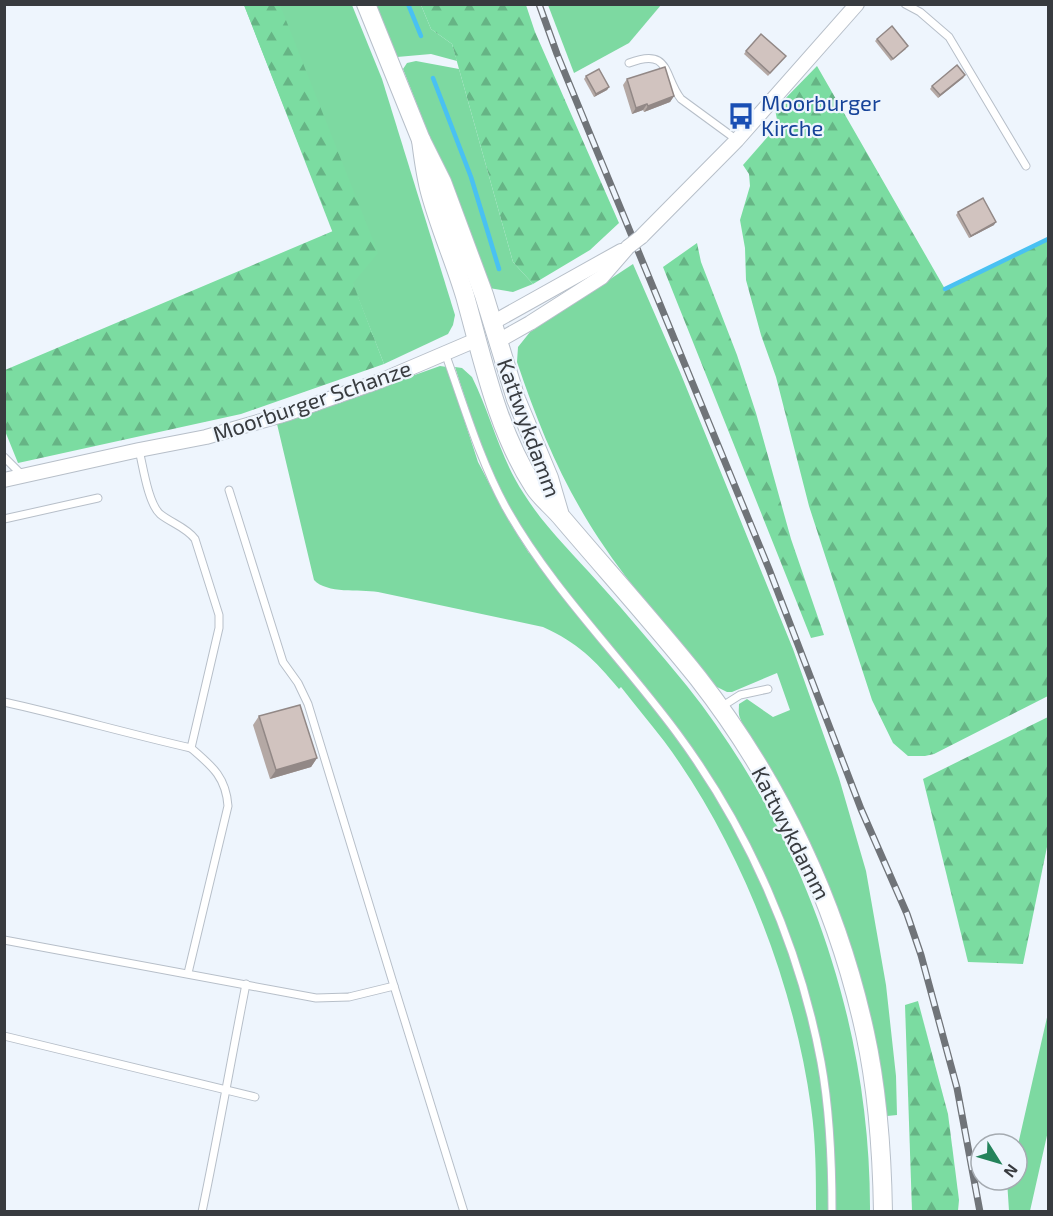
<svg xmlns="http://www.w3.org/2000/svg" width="1053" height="1216" font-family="'Exo 2',sans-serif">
<defs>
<pattern id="forest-firs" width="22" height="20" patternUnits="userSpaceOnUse" patternTransform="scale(1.5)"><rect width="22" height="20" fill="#7bdca1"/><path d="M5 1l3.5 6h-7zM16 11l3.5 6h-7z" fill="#66b485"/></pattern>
</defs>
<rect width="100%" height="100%" fill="#eef5fd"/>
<!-- green -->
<g fill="#7dd9a1">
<path d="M244 5H352L382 79 455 315 453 325 448 334 384 364Z"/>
<path d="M375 5H421L431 29 452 44 457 61 431 54 397 57Z"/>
<path d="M548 5H661L629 43 574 73Z"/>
<path d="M416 61 459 69 513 262 533 284 513 292 489 288 403 69 407 63Z"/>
<path d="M633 264 680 372 793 649 839 778 866 871 886 985 896 1076 897 1115 887 1116C874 1017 849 922 805 832 793 808 779 784 765 761 757 747 745 733 740 718 738 713 739 709 739 704L747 699 773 717 790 710 777 673 732 692H727L715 686C676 637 633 591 599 539 561 481 539 427 517 362L518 347 530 332Z"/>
<path d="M440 366 447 367 478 462 509 521 529 553 537 550C497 496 475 430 455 367L462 368 472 377C491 415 500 458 524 494 544 526 572 553 597 581 628 615 658 651 687 686 804 833 871 1023 870 1211H816C816 1176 816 1142 811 1107 794 982 739 842 664 741 650 723 635 705 621 687L619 689C594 659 578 643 543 627L378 592C359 589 327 594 314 580L277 424Z"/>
<path d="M1048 1013V1131L1030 1211H1009L1007 1180H1017V1149Z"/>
</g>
<!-- forest -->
<g fill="url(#forest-firs)">
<path d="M244 5H280L378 253 353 283 384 364 241 414 18 463 5 431V370L333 231Z"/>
<path d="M421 5H526L535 32 619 223 590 250 533 284 513 262 452 44 431 29Z"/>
<path d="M817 66 945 289 1048 239V696L934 754 925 756H908L893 743 872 700 809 506 776 377 761 335 746 280 745 248 740 220 750 186 749 174 743 165 778 125 775 109Z"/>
<path d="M697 243 701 262 737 355 756 413 791 539 824 635 811 638 663 267Z"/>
<path d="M1048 717V842L1023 964 968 962 923 779Z"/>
<path d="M918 1001 948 1114 959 1200 958 1211H912L905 1005Z"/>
</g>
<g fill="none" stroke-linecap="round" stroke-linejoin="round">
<!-- stream -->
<g stroke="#49c1f2" stroke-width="4.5">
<path d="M408 4 421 36"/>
<path d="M433 78 471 177 499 269"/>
<path d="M945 289 1048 239"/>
</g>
<defs>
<g id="service">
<path d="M905 4 920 12 949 37 1026 166"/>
<path d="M629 63C671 47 663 76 681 99L737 140"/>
<path d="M445 353C464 405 479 458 505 506 551 589 621 657 677 733 748 829 799 944 821 1062 830 1111 832 1162 832 1212"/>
<path d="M4 457 23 476"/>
<path d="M4 519 98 498"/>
<path d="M4 702C67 716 129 734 191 748L219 628V615L195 539C186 527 171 523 160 514 148 503 143 466 139 450"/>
<path d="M721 707 740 695 768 689"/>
<path d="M4 940 316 998 349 997 394 986 308 704 298 683 283 662 229 490"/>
<path d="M188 973 228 806C226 777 212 766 191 748"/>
<path d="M394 986 464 1212"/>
<path d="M4 1036 255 1097"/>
<path d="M202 1212C218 1136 231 1060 246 984"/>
</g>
<g id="minor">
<path d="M641 237 737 140 857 4"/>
<path d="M492 323 621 251"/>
<path d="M498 341 530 323 602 277 628 247"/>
<path d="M4 480 139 450 206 437 289 413 380 381 476 340"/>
</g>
<g id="secondary">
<path d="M366 4 421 140 442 182 484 295 516 399 549 478 559 512"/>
<path d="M421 140C423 156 425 172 429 188 438 224 454 259 465 296 483 360 497 430 534 487 541 498 553 507 562 518 607 571 654 623 698 678 779 782 837 904 865 1033 878 1092 882 1152 883 1212"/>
</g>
</defs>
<!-- service casing -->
<use href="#service" stroke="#b7bfc9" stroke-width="9"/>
<!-- minor casing -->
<use href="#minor" stroke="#b7bfc9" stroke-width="16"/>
<!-- secondary casing -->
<use href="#secondary" stroke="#b7bfc9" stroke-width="20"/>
<!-- service -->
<use href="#service" stroke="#fff" stroke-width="7"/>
<!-- minor -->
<use href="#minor" stroke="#fff" stroke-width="14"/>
<!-- secondary -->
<use href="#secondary" stroke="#fff" stroke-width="18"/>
<defs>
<path id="rail" d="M539 4 557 54 769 569 861 809 907 914 921 955 957 1088 980 1212"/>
</defs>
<!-- rail casing -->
<use href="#rail" stroke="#707479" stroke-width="7"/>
<!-- rail -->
<use href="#rail" stroke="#eef5fd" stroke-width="4.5" stroke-dasharray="14" stroke-linecap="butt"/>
<defs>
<path id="minor-bridge" d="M628 247 641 237"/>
</defs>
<!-- minor-bridge casing -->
<use href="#minor-bridge" stroke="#b7bfc9" stroke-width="16" stroke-linecap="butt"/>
<!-- minor-bridge -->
<use href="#minor-bridge" stroke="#fff" stroke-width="14"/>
</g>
<!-- wall -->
<g fill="#b4a8a4">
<path d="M877 39 906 49 891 61 875 41Z"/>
<path d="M746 51 786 56 768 76 744 54Z"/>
<path d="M965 75 963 78 938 98 930 89 932 86Z"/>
<path d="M586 76 609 87 607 90 594 97 584 79Z"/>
<path d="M627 79 674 96 670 102 644 112 643 110 632 114 623 85Z"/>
<path d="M958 212 994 225 969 238 956 215Z"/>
<path d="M259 716 317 758 311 767 270 779 253 725Z"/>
</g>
<!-- shaded-wall -->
<g fill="#928886">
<path d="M965 75 963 78 938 98 940 95Z"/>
<path d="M609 87 607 90 594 97 596 94Z"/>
<path d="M674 96 670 102 644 112 648 106Z"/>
<path d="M647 104 643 110 632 114 636 108Z"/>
<path d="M996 222 994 225 969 238 971 236Z"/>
<path d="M317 758 311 767 270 779 276 770Z"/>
</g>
<!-- building -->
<g fill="#d1c3bf" stroke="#928886" stroke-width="1.5">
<path d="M892 26 908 46 893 59 877 39Z"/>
<path d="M761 34 786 56 770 73 746 51Z"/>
<path d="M957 65 965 75 940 95 932 86Z"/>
<path d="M665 67 674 96 648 106 647 104 636 108 627 79Z"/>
<path d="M599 69 609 87 596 94 586 76Z"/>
<path d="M983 198 996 222 971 236 958 212Z"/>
<path d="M300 705 317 758 276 770 259 716Z"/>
</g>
<!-- icons -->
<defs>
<symbol id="bus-bare" viewBox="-9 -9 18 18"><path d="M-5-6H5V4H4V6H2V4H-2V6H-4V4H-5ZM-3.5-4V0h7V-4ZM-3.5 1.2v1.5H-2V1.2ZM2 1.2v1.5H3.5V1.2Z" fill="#1a4fb4" stroke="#eef5fd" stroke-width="2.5" paint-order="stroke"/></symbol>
</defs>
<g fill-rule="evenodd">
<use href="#bus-bare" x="722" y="97" width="38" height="38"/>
</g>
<g text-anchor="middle" stroke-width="4.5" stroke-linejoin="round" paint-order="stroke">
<!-- transit labels -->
<g font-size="22" fill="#164399" stroke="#eef5fd" text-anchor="start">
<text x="761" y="111">Moorburger<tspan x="761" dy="25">Kirche</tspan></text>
</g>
<!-- street labels -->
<g font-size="22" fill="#383b3f" stroke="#eef5fd">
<text transform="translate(312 401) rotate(-19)" y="8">Moorburger Schanze</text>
<text transform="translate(529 428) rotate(70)" y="8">Kattwykdamm</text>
<text transform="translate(791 833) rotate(63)" y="8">Kattwykdamm</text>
</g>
</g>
<!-- border -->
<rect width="1053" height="1216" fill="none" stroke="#383b3f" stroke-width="12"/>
<!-- north arrow -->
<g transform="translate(999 1162) rotate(127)"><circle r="28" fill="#eef5fd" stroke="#a5abb1" stroke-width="1.5"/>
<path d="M0-4.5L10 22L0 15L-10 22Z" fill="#24835b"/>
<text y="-9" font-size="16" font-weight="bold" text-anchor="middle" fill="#383b3f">N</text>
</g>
</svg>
